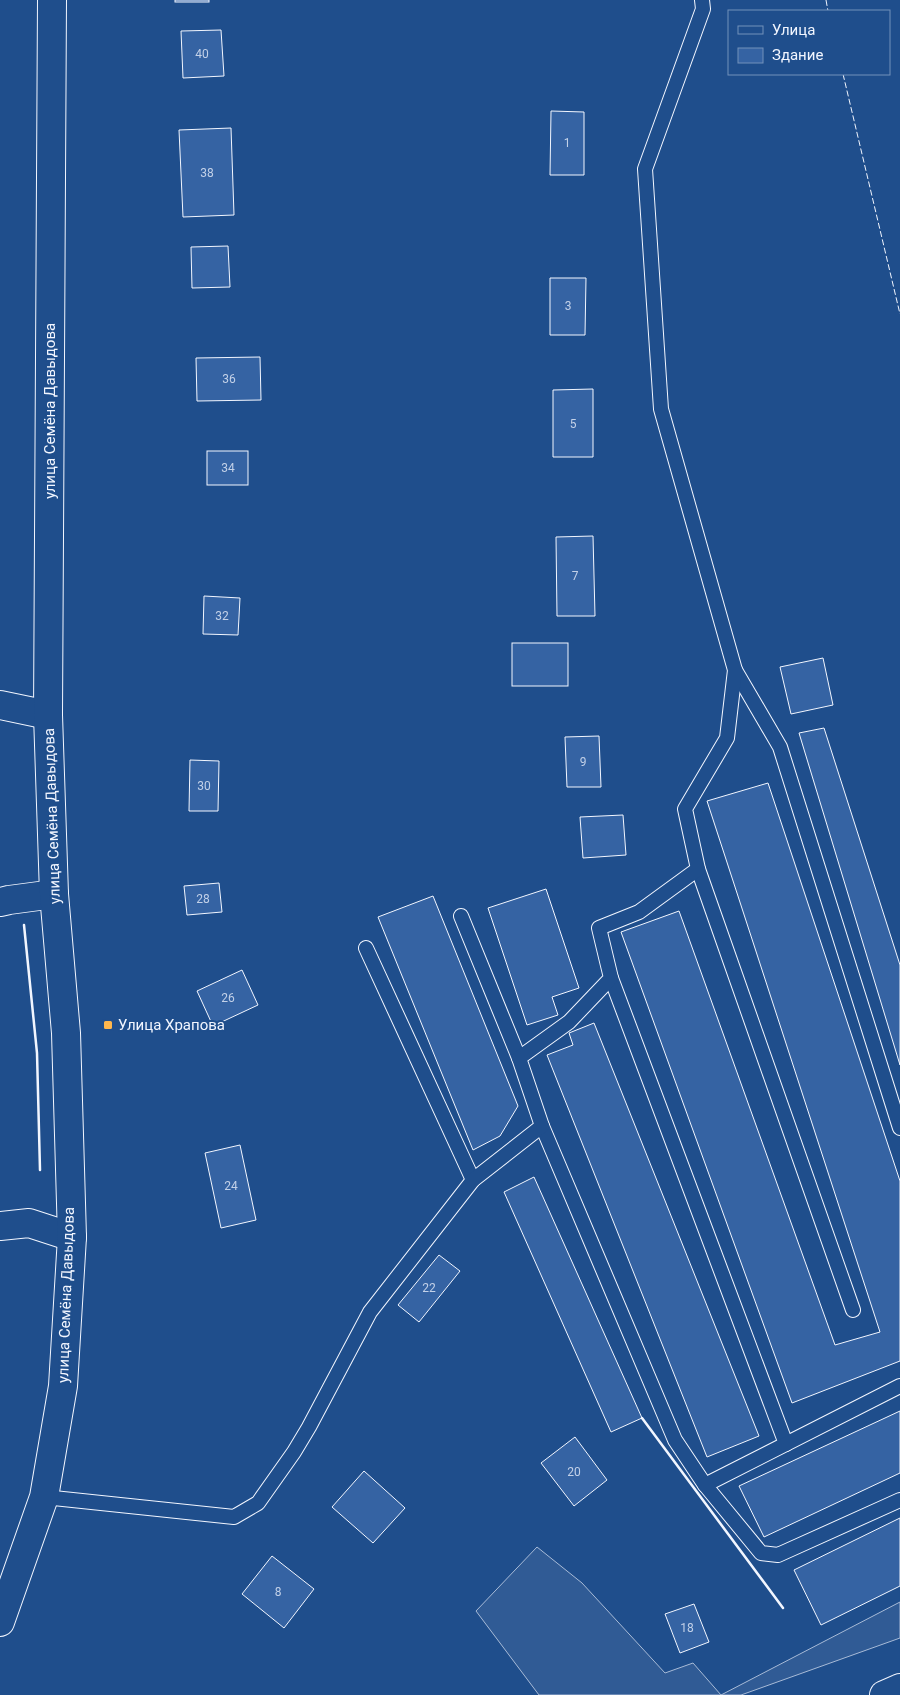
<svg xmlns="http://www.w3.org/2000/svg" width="900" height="1695" font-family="Roboto,sans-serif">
<rect width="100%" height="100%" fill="#1f4e8c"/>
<!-- built -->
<path fill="#305b95" stroke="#a8bbd7" d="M537 1547 582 1583 665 1673 693 1663 721 1695 900 1602V1638L741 1695H539L476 1611Z"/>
<!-- building -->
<g fill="#3563a3" stroke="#f2f6ff">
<rect x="175" y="0" width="34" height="2"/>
<path d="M221 30 224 76 183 78 181 31Z"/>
<path d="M551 111 584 112V175H550Z"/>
<path d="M231 128 234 215 183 217 179 130Z"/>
<path d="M228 246 230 287 192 288 191 247Z"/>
<path d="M550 278H586L585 335H550Z"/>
<path d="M260 357 261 400 197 401 196 358Z"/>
<path d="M593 389V457H553V390Z"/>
<rect x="207" y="451" width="41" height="34"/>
<path d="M593 536 595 616H557L556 537Z"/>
<path d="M204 596 240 598 238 635 203 634Z"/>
<rect x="512" y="643" width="56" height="43"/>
<path d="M823 658 833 705 791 714 780 667Z"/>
<path d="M824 728 900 965V1065L799 733Z"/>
<path d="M599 736 601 787H567L565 737Z"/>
<path d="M190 760 219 761 218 811H189Z"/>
<path d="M768 783 900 1181V1361L792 1403 621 932 679 911 835 1345 880 1332 707 801Z"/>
<path d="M623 815 626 855 583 858 580 817Z"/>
<path d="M219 883 222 912 187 915 184 886Z"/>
<path d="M546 889 579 988 552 997 558 1015 527 1025 488 908Z"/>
<path d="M433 896 518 1106 500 1136 473 1150 378 917Z"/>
<path d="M242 970 258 1005 213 1026 197 991Z"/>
<path d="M594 1023 759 1436 707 1457 547 1055 573 1045 569 1033Z"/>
<path d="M240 1145 256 1220 221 1228 205 1153Z"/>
<path d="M534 1177 642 1418 611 1432 504 1192Z"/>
<path d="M439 1255 460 1271 419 1322 398 1305Z"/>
<path d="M900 1411V1473L764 1537 739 1486Z"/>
<path d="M575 1437 607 1480 574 1506 541 1463Z"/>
<path d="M364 1471 405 1508 373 1543 332 1507Z"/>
<path d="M900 1518V1586L821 1625 794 1570Z"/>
<path d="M272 1556 314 1589 284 1628 242 1594Z"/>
<path d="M694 1604 709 1642 680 1653 665 1614Z"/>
</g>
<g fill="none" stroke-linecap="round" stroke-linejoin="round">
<defs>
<g id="lane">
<path d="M735 670 780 747 900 1128"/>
<path d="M698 869 853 1310"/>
<path d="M461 916 519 1058"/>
<path d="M366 948 473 1180"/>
<path d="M611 978 786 1444"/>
<path d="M542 1126 675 1440 705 1485"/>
<path d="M900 1386 705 1485 761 1553 778 1555 900 1500"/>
<path d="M44 1497 234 1517 258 1503 294 1452 309 1427 370 1312 473 1180 542 1126 519 1058 569 1022 611 978 599 928 639 912 698 869 685 809 727 738 735 670 661 409 645 169 703 9 702 0"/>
</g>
<g id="street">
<path d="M0 705 48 715"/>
<path d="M0 902 9 900 54 894"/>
<path d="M0 1226 29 1223 72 1237"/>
<path d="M0 1622 44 1497 63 1386 72 1237 66 1033 54 894 48 715 52 0"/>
</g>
<path id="primary" d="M884 1695 900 1688"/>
</defs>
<!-- lane casing -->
<use href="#lane" stroke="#f2f6ff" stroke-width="16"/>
<!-- street casing -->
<use href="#street" stroke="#f2f6ff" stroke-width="30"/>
<!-- primary casing -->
<use href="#primary" stroke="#f2f6ff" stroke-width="30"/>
<!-- lane -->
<use href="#lane" stroke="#1f4e8c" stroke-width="14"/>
<!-- street -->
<use href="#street" stroke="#1f4e8c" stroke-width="28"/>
<!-- primary -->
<use href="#primary" stroke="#1f4e8c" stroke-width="28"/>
<!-- fence -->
<g stroke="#f2f6ff" stroke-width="1" stroke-dasharray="6 2.5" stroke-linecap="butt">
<path d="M826 0 828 11"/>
<path d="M843 74 900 314"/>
</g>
<!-- wall -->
<g stroke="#f2f6ff" stroke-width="2.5">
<path d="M24 925 37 1053 40 1170"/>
<path d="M642 1418 783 1608"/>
</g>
</g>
<!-- markers -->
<rect fill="#ffb74d" stroke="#1f4e8c" stroke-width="2" x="103" y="1020" width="10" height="10" rx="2.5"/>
<g text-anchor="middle" stroke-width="4" stroke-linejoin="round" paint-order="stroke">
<!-- number labels -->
<g font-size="12" fill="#c3d1e8">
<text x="202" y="58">40</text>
<text x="567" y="147">1</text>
<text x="207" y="177">38</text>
<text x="568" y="310">3</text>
<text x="229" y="383">36</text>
<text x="573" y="428">5</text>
<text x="228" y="472">34</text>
<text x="575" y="580">7</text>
<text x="222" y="620">32</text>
<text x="583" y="766">9</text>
<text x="204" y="790">30</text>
<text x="203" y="903">28</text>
<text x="228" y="1002">26</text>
<text x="231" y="1190">24</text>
<text x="429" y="1292">22</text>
<text x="574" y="1476">20</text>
<text x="278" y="1596">8</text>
<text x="687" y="1632">18</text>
</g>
<!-- street labels -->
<g font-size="15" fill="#f2f6ff" stroke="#1f4e8c">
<text transform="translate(50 411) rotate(-90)" y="5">улица Семёна Давыдова</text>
<text transform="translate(52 816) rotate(-92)" y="5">улица Семёна Давыдова</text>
<text transform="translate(66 1295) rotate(-88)" y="5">улица Семёна Давыдова</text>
</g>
<!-- poi labels -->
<g font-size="15" fill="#f2f6ff" stroke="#1f4e8c" text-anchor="start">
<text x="118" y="1030">Улица Храпова</text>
</g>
</g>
<!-- legend -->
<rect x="728" y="10" width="162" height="65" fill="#1f4e8c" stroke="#7391ba"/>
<rect x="738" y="26" width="25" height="8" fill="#1f4e8c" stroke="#7391ba"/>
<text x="772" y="35" font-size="15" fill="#f2f6ff">Улица</text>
<rect x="738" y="48" width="25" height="15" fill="#3563a3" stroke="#7391ba"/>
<text x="772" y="60" font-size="15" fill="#f2f6ff">Здание</text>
</svg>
